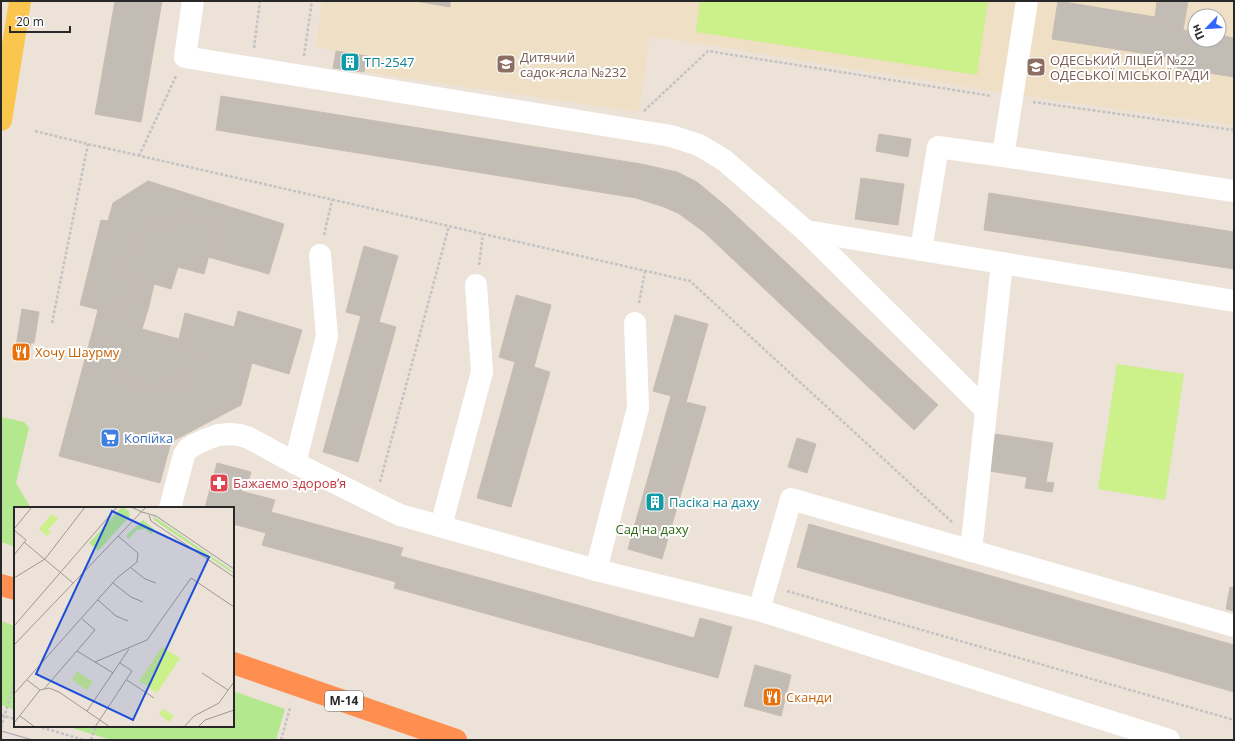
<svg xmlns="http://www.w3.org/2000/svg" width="1235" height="741" font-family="'Open Sans',sans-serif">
<rect width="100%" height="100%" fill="#ece2d8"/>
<!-- education -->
<path fill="#efdfc5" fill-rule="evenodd" d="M322 1H1234V125L1004 93 650 36 639 112 364 72 367 56 316 47ZM1195 16H1219V40H1195Z"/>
<!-- green -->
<g fill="#b4e88f">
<path d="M1 417 24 422 29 428 16 483 31 508H15V547L1 542Z"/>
<path d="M1 621 15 626V710L1 705Z"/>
<path d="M233 691 285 709 276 740H111L66 726H233Z"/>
</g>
<!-- pitch -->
<g fill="#ccf08a">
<path d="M700 1H988L977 75 696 32Z"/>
<path d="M1117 364 1184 374 1165 500 1098 489Z"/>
</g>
<!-- building -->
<g fill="#c3bcb5" stroke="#c7beb2">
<path d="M115 1H162L141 122 95 114Z"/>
<path d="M415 1H450V7Z"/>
<path d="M1058 1 1155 17 1157 1H1188L1183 30 1195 31V40H1219V35L1234 38V77L1177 68 1179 59 1052 39Z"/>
<path d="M336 51 367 56 364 72 333 68Z"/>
<path d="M221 96 641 164 636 198 216 130Z"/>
<path d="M879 134 911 139 908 157 876 151Z"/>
<path d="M641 164 677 172 697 182 727 207 704 232 678 213 664 207 636 198Z"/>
<path d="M861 178 904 184 898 225 855 219Z"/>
<path d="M148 181 284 224 269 274 208 257 217 225 174 212 170 228 148 221 143 238 135 235 124 274 135 277 124 316 80 305 101 220 108 221 113 203Z"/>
<path d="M989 193 1234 232V269L984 230Z"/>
<path d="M727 207 938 405 914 430 704 232Z"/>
<path d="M174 212 217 225 204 274 178 267 171 289 154 284 149 306 128 301 135 277 124 274 135 235 143 238 148 221 170 228Z"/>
<path d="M364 246 398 256 379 322 396 327 358 462 323 452 361 316 346 312Z"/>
<path d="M516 295 551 305 534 367 550 372 511 507 477 498 515 362 499 357Z"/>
<path d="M128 301 149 306 142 329 179 339 177 347 196 352 186 387 169 382 166 393 118 380 120 371 102 366 109 342 91 337 98 310 124 316Z"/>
<path d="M22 309 39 312 34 343H31L28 360 14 359Z"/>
<path d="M238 311 302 330 289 374 252 363 241 405 171 442 160 483 59 456 91 337 109 342 102 366 120 371 118 380 166 393 169 382 186 387 196 352 177 347 185 313 234 327Z"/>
<path d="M675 315 708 324 686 402 706 407 662 559 628 549 671 396 653 391Z"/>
<path d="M995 434 1053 443 1046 482 1054 483 1052 492 1025 488 1027 477 989 471Z"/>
<path d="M797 438 816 444 807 473 788 467Z"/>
<path d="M217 463 251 472 248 482 243 481 241 491 275 500 271 512 403 548 400 556 532 592 523 624 394 588 396 582 262 545 266 533 233 524V508H205Z"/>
<path d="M649 498 661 501V506L648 502Z"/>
<path d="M809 524 1234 645V692L797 567Z"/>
<path d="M1230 587 1234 588V611L1226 609Z"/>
<path d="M532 592 694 638 700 618 732 627 718 678 523 624Z"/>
<path d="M755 665 791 675 781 716 744 706Z"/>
</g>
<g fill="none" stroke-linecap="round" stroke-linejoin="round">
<!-- path -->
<g stroke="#c3c3c3" stroke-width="2.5" stroke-dasharray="3 2" stroke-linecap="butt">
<path d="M254 48 260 1"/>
<path d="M304 56 312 1"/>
<path d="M1033 102 1234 130"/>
<path d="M644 111 708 51 992 96"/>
<path d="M35 131 88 144 690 281 952 522"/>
<path d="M139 156 176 76"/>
<path d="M324 235 332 200"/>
<path d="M479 265 483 234"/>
<path d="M639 303 645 271"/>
<path d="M52 323 88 144"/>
<path d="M380 482 449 226"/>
<path d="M787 591 1234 720"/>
<path d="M1 715 15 719"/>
<path d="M37 726 84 740"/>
<path d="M1 728 15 680"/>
<path d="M91 740 96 726"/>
<path d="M281 740 290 708"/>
</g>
<!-- minor -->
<g stroke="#fff" stroke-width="22">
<path d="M193 1 185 57 671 136 699 145 724 160 806 231 986 410"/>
<path d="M1003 156 1027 1"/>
<path d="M806 231 1234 301"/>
<path d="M921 250 938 147 1003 156 1234 191"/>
<path d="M295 463 327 336 320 255"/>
<path d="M170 508 184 455 188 449 194 445 207 439 218 435 230 434 240 435 249 438 295 463 400 515 596 570 759 610 1169 740"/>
<path d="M441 526 482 372 476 285"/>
<path d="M971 551 1002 263"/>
<path d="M596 570 638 408 635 323"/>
<path d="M759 610 791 499 1234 626"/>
</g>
<!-- major -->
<path stroke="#fbc64e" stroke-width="22" d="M1 120 20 1"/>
<!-- highway -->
<g stroke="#ff8f50" stroke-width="22">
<path d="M1 585 15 589"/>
<path d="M233 663 456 740"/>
</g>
<!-- tram -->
<g stroke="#9ba0b4" stroke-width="1">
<path d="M1 731 33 740"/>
<path d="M1 740H2"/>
</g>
</g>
<!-- icons -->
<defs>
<symbol id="building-square" viewBox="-11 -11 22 22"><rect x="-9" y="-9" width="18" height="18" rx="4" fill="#0f9aa8" stroke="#fff"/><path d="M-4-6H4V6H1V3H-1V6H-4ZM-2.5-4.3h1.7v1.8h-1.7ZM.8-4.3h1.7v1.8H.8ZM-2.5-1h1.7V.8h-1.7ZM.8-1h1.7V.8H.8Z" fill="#fff"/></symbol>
<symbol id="school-square" viewBox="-11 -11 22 22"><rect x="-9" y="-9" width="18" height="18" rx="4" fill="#8d6e63" stroke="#fff"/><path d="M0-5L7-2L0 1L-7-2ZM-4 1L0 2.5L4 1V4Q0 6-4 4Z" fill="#fff"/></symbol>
<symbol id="restaurant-square" viewBox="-11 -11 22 22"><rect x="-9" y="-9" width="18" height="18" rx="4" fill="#e8710a" stroke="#fff"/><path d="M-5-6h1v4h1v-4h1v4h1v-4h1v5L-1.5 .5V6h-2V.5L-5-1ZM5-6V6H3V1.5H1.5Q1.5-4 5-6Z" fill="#fff"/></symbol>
<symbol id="supermarket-square" viewBox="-11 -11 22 22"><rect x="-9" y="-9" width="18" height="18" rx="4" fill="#3f7fe0" stroke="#fff"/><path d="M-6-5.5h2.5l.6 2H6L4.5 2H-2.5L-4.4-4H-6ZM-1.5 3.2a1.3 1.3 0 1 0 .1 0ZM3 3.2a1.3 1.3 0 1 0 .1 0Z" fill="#fff"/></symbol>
<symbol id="pharmacy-square" viewBox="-11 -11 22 22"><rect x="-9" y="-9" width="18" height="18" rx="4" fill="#e0444e" stroke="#fff"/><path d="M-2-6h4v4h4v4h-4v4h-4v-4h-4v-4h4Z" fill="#fff"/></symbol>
</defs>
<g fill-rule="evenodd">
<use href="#building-square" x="339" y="51" width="22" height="22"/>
<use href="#school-square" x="495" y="53" width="22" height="22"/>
<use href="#school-square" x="1025" y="56" width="22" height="22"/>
<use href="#restaurant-square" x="10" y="341" width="22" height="22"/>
<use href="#supermarket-square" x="99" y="427" width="22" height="22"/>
<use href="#pharmacy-square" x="208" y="472" width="22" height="22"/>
<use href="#building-square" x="644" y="491" width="22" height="22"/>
<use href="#restaurant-square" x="761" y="686" width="22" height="22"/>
</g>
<g text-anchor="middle" stroke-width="4" stroke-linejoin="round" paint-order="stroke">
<!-- shield labels -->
<rect fill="#fff" stroke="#686868" stroke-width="1" x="325" y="691" width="38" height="20" rx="3"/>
<g font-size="12" font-weight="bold" fill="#282828">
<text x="344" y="705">М-14</text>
</g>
<!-- education labels -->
<g font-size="13" fill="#785e54" stroke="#fff" text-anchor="start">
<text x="520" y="62">Дитячий<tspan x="520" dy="15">садок-ясла №232</tspan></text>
<text x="1050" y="65">ОДЕСЬКИЙ ЛІЦЕЙ №22<tspan x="1050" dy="15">ОДЕСЬКОЇ МІСЬКОЇ РАДИ</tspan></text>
</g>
<!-- culture labels -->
<g font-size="13" fill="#0d838f" stroke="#fff" text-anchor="start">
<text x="364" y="67">ТП-2547</text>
<text x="669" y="507">Пасіка на даху</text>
</g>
<!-- food labels -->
<g font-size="13" fill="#c56008" stroke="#fff" text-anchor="start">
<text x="35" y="357">Хочу Шаурму</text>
<text x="786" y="702">Сканди</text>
</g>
<!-- shop labels -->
<g font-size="13" fill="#366cbe" stroke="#fff" text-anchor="start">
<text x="124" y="443">Копійка</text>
</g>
<!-- health labels -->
<g font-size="13" fill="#be3a42" stroke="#fff" text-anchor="start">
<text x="233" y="488">Бажаємо здоровʼя</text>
</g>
<!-- park labels -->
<g font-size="13" fill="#2b6914" stroke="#fff">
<text x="652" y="534">Сад на даху</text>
</g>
</g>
<!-- overview -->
<g transform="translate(14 507)">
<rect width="220" height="220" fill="#ece2d8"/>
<path d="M108 0 115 4 116 9 84 44 75 36ZM139 9 220 65V67L140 13ZM129 13 141 23 137 27 131 22 123 23 114 32 112 29Z" fill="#b4e88f"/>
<path d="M38 7 44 12 34 23 37 25 33 29 25 22ZM148 140 166 151 143 186 125 174ZM63 164 79 175 73 183 58 173ZM149 202 160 209 155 215 145 207Z" fill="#ccf08a"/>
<path fill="none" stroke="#9e9892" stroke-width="1" d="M117 0 128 5M128 5 142 9 220 62M135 8 137 14 220 70M0 22 18 0M0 23 12 33 0 48M10 35 59 76M116 60 131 72 142 76M0 71 31 52 71 0M99 76 117 90 129 95M84 93 102 109 114 114M0 119 103 0M0 138 132 0M63 144 99 166M81 155 133 133 177 71 220 100M188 166 214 183M13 173 26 183M113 173 140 191M30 182 81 123 68 112M26 183 35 181 45 185 96 220M0 187 103 71 123 55 124 46 104 29M73 204 115 142M6 209 21 220M0 216 26 183M81 220 118 164 106 156M170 220 180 209 205 196 220 175M184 220 191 213 220 203"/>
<path fill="#1d4ed8" fill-opacity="0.15" stroke="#1d4ed8" stroke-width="2" d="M98 4 195 50 119 213 22 167Z"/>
<rect width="220" height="220" fill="none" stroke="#282828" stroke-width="2"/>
</g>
<!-- border -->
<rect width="1235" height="741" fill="none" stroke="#282828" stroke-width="4"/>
<!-- north arrow -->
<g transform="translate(1207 28) rotate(245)"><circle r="19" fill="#ffffff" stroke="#a9a9a9"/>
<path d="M0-3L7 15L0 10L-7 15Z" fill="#3267ff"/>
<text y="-6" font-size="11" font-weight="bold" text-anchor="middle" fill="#282828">Пн</text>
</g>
<!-- scale -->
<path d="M10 26v6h60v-6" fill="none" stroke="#282828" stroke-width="2"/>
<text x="16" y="26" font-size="12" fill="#282828" stroke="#ffffff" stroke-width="3" paint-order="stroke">20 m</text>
</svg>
